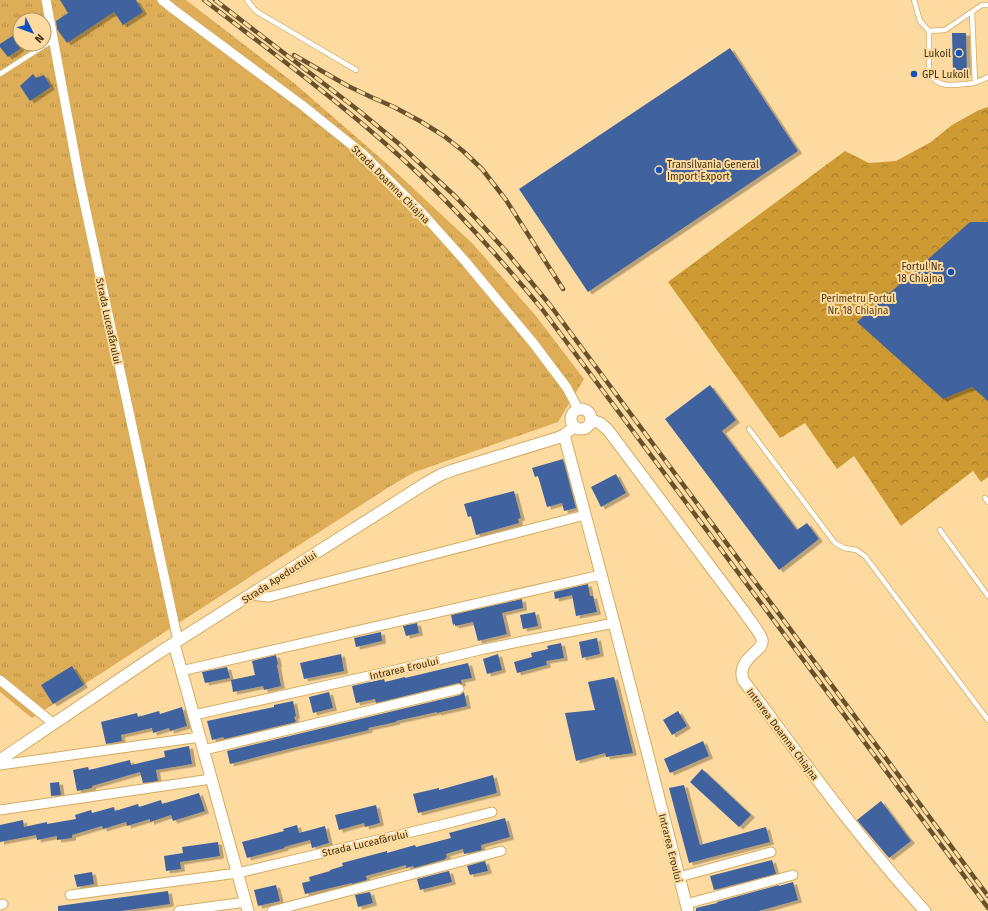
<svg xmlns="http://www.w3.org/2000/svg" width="988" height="911" font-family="'Fira Sans',sans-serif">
<defs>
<pattern id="grass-tufts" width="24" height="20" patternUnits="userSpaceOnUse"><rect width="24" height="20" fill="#ddae57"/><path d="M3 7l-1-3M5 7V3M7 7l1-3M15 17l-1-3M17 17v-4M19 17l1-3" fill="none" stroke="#b58e47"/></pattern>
<pattern id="forest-crowns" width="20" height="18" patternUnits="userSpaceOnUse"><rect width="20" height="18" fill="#cd9a33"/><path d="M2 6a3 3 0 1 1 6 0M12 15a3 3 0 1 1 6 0" fill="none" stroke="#a87e2a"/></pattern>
<filter id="shadow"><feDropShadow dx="4" dy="2.5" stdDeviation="0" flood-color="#0004"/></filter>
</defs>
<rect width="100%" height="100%" fill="#fdda9f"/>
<!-- grass -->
<path fill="url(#grass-tufts)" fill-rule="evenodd" d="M0 0H186L294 83 386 163 473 244 536 316 584 379 558 422 415 472 389 487 32 718 0 692ZM20 20H44V44H20Z"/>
<!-- forest -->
<path fill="url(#forest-crowns)" d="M988 107V477L981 482 973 471 901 526 854 456 837 469 805 423 780 438 668 282 845 151 869 163 896 161 931 142 952 125 979 110Z"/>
<!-- building -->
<g fill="#3f629f" filter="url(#shadow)">
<path d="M60 0H136L143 12 123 25 114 12 67 43 57 29 56 21 68 13Z"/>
<path d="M20 31V49L8 57 0 47V44Z"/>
<path d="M952 33H966L967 73H953Z"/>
<path d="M730 48 798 151 588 292 519 189Z"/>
<path d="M33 74 36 78 44 75 51 87 30 101 20 86Z"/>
<path d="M970 222H988V401L972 387 943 399 857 322Z"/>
<path d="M710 385 736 420 722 431 797 530 807 523 819 539 779 570 665 419Z"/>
<path d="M563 459 576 508 564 511 562 503 547 507 538 476 535 477 532 468Z"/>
<path d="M616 474 626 493 601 507 591 487Z"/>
<path d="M514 491 521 518 518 519 519 523 476 535 471 516 468 517 464 504Z"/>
<path d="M588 584 590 596H593L597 612 576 616 572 595 555 599 554 592Z"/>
<path d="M522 599 523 608 502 613 507 634 478 641 473 622 455 626V624L453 625 451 615Z"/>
<path d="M535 612 538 626 523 629 520 615Z"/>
<path d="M417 623 419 633 406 636 403 626Z"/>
<path d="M381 632 382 641 356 647 354 638Z"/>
<path d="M597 638 600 654 582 658 579 642Z"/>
<path d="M561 643 564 658 546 661 547 665 517 673 514 662 532 657 531 653 548 649 547 646Z"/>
<path d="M341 654 344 671 304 679 300 663Z"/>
<path d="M498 654 502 670 487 674 483 659Z"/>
<path d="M276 655 278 664 277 665 281 686 264 690 263 686 233 692 231 680 255 675 252 661Z"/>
<path d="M468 663 472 678 461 680 462 684 458 683 376 703 375 699 356 703 352 686 384 679 385 682 405 677V678Z"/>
<path d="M72 666 84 685 53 704 41 685Z"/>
<path d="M227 667 230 678 205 683 202 672Z"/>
<path d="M614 677 633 753 606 757 605 753 576 761 565 713 595 710 588 682Z"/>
<path d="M329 692 333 708 313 713 309 697Z"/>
<path d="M464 692 467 706 437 713V712L396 721V722L368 728 369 730 292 748 230 764 227 751 460 695Z"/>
<path d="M293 701 296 716 294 717 296 722 224 739 223 737 212 740 207 721 274 707V705Z"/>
<path d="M182 707 187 726 170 731 169 728 153 733 152 728 121 735 122 741 106 744 101 722 137 713 138 717 159 711 160 714Z"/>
<path d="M678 711 687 726 672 735 663 720Z"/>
<path d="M703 741 709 756 670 773 664 759Z"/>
<path d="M189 746 192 764 156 770 158 781 143 783 140 772 92 786V788L77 791 73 770 88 767 89 770 130 760 131 765 165 757 164 751Z"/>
<path d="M702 769 751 815 739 827 690 782Z"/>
<path d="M493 775 497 793 418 813 413 794 439 788V790Z"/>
<path d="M59 782 61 795 51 796 50 783Z"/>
<path d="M684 785 700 845 766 827 770 842 689 863 669 788Z"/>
<path d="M199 793 205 811 173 821 171 815 150 822V819L127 826 126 822 103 829 102 826 72 835V838L57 840V836L37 840 36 835 0 842V825L23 820 24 827 47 822V824L76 819 75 815 91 810 92 813 114 807 115 811 138 804 139 807 161 800 162 804Z"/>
<path d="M881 801 911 841 889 858 857 820Z"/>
<path d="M376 805 380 823 365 827 364 823 339 830 335 815Z"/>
<path d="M505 818 510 837 481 845 482 850 464 854 463 849 446 854 447 857 445 858 446 859 414 868 413 866 406 868V865L366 876 367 880 352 884V883L305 894 302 883 310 881 309 877 330 871V870L343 866 342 863 387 851V853L415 845 416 847 451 838 449 833Z"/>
<path d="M297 825 299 833 325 826 329 843 312 848 310 840 284 847 285 848 247 858 242 842 284 831 283 829Z"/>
<path d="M218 842 220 856 180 862 181 869 166 871 164 856 183 853 182 847Z"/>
<path d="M772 860 776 874 714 890 710 876Z"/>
<path d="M485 861 488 871 470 875 467 866Z"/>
<path d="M449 871 452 882 420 890 417 879Z"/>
<path d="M92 872 94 884 77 887 74 875Z"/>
<path d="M793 882 798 900 759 911H696V908L717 903V902L779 885V886Z"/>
<path d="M276 885 280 901 258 906 254 890Z"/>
<path d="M168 891 170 904 121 911H58V906Z"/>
<path d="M370 892 373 903 358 907 355 895Z"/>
</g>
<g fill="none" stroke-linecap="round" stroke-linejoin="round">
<defs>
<g id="service">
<path d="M247 0 254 9 259 13 356 70"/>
<path d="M914 0 920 21 929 31V73C938 87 950 86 964 84 968 84 972 84 976 82 980 81 984 79 988 77"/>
<path d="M972 12 975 83"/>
<path d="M929 31 945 30 982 5H988"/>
<path d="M0 74 53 40"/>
<path d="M749 429 835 543 844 548 856 550 865 556 988 720"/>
<path d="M985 498 988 502"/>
<path d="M940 530 988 596"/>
</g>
<g id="minor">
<path d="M46 0 79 178 178 641"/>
<path d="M162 0 173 9 302 105 363 154 423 214 465 261 534 344 567 388 578 409"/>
<path d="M250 595 269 597 585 515"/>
<path d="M181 671 601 575"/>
<path d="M0 680 54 724"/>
<path d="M194 715 400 669 484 649 614 623"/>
<path d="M204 750 459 689"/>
<path d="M0 765 200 737"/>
<path d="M0 810 211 779"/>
<path d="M679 877 771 852"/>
<path d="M70 895 238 873 437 826 492 812"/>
<path d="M686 904 793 875"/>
<path d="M0 905 3 904"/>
<path d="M179 911 246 902"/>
<path d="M272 911 501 851"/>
</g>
<g id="tertiary">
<circle cx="581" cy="419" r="10"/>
<path d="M591 420 600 423 608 430 745 613C749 620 761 633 762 640 765 651 736 658 743 680 802 759 859 839 925 911"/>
<path d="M564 435 614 623 688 911"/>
<path d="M174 644 248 911"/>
<path d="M0 760 157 654 426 483 440 475 453 470 557 438 564 435 574 427"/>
</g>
</defs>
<!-- service casing -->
<use href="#service" stroke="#d5ab60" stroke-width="6"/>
<!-- minor casing -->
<use href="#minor" stroke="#d5ab60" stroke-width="11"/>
<!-- tertiary casing -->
<use href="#tertiary" stroke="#d5ab60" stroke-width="13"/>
<!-- service -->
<use href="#service" stroke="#fff" stroke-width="4.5"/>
<!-- minor -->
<use href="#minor" stroke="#fff" stroke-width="9"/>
<!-- tertiary -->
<use href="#tertiary" stroke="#fff" stroke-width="11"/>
<defs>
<g id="rail">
<path d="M204 0C278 57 354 112 422 177 465 219 504 263 542 309L988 908"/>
<path d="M215 0 358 110 398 143 456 197 482 225 505 250 550 305 988 896"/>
<path d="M294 55 348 86 371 97 394 107 420 121 444 136 463 151 482 169 506 200 563 289"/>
</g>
</defs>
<!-- rail casing -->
<use href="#rail" stroke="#67522d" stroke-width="4.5"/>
<!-- rail -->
<use href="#rail" stroke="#fdda9f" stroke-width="3" stroke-dasharray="9" stroke-linecap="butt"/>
</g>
<!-- markers -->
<g fill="#1250bc" stroke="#fdda9f" stroke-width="1.5">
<circle cx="959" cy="53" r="4"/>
<circle cx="914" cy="74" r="4"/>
<circle cx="659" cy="170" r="4"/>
<circle cx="951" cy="272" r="4"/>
</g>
<g text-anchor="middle" stroke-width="4" stroke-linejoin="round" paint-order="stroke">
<!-- poi labels -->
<g font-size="10" fill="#413010" stroke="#fdda9f" text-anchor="end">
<text x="951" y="57">Lukoil</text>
<text x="922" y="78" text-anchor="start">GPL Lukoil</text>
<text x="667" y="168" text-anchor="start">Transilvania General<tspan x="667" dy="12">Import Export</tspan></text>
<text x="943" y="270">Fortul Nr.<tspan x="943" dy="12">18 Chiajna</tspan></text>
</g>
<!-- street labels -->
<g font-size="10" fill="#413010" stroke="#fdda9f">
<text transform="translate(391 184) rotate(45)" y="4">Strada Doamna Chiajna</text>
<text transform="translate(109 321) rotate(78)" y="4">Strada Luceafărului</text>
<text transform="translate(279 577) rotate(-33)" y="4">Strada Apeductului</text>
<text transform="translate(404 668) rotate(-13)" y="4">Intrarea Eroului</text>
<text transform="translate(783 734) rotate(53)" y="4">Intrarea Doamna Chiajna</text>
<text transform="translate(365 843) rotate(-13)" y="4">Strada Luceafărului</text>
<text transform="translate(671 848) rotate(76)" y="4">Intrarea Eroului</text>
</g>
<!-- park labels -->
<g font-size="10" fill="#564118" stroke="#fdda9f">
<text x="858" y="302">Perimetru Fortul<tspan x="858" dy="12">Nr. 18 Chiajna</tspan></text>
</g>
</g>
<!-- north arrow -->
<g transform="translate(32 32) rotate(132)"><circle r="19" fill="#fdda9f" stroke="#b29666"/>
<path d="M0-3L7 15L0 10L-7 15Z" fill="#1250bc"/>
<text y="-6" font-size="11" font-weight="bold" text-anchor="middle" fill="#413010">N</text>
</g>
</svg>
